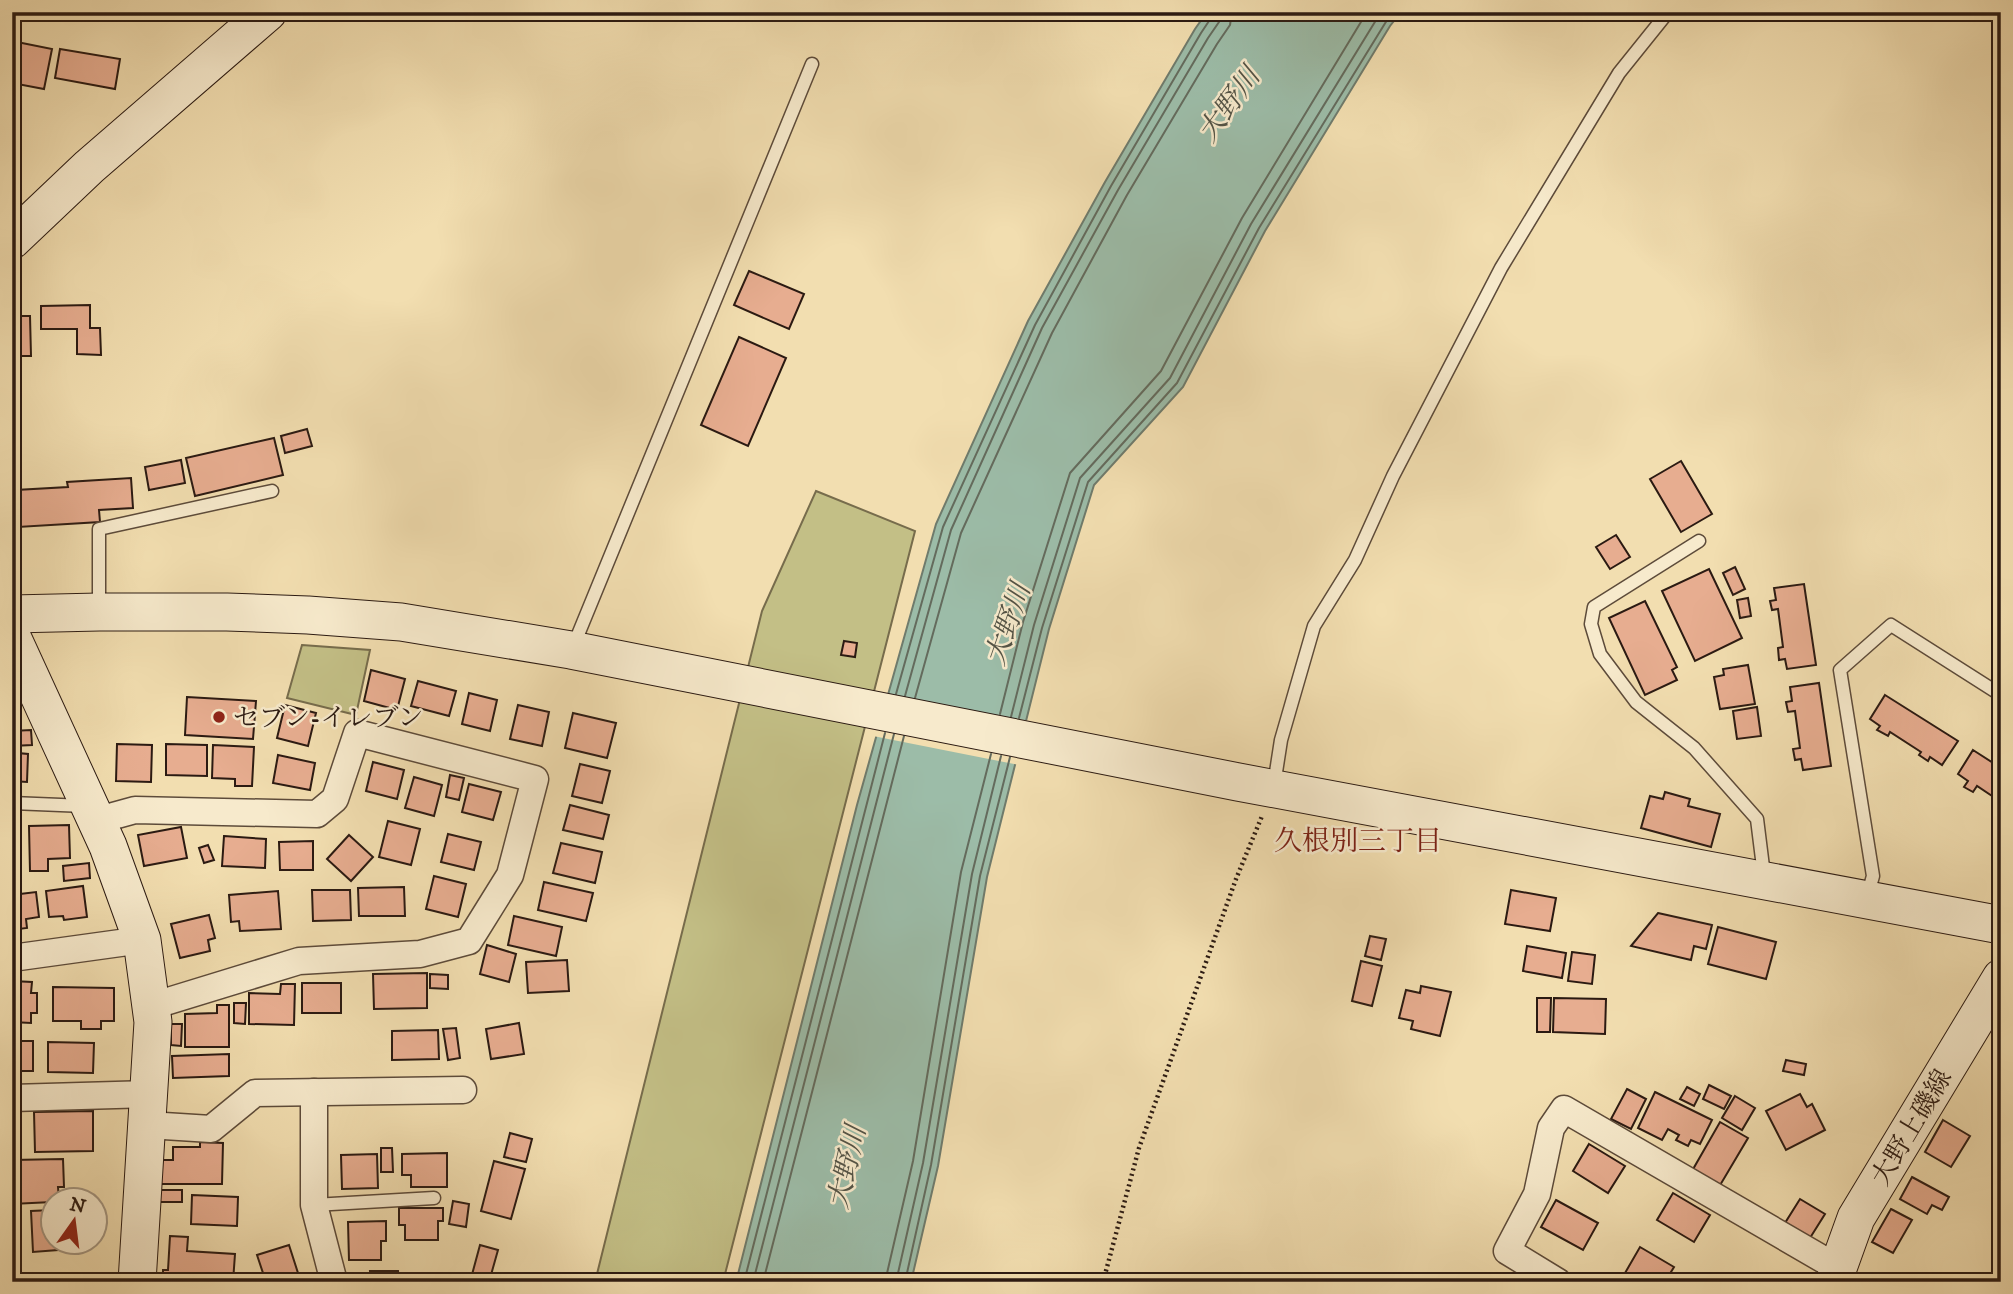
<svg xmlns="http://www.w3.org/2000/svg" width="2013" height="1294" font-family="'IM FELL DW Pica','Noto Serif JP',serif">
<rect width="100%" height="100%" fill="#f2deb0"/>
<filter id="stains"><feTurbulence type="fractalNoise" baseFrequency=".00286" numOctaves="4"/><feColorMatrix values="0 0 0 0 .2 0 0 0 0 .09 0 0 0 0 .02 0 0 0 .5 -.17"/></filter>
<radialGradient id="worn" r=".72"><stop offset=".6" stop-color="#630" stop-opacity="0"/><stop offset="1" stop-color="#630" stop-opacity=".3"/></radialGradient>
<!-- green -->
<g fill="#c3bf86" stroke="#776c4c" stroke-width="2">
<path d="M816 491 915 531 723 1282H595L762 611Z"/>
<path d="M302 645 370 650 356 715 287 698Z"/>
</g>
<!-- water -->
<path fill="#9cbca8" stroke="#6f7b6c" stroke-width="2" d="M1207 12H1401L1390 26 1265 231 1183 387 1094 485 1049 629 987 877 938 1166 911 1282H736L857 805 936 524 1028 321 1105 182 1195 29Z"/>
<!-- pier -->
<path fill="#f2deb0" d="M885 694 1029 721 1019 765 873 736Z"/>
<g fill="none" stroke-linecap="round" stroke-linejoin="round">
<!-- shore -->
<g stroke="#646b5d" stroke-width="2">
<path d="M896 694 943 527 1035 325 1111 186 1201 33 1211 18 1212 12"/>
<path d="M905 696 951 530 1042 328 1118 190 1208 38 1219 22 1221 12"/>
<path d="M915 698 961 533 1052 333 1127 195 1217 44 1230 25 1232 12"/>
<path d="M1000 714 1023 622 1070 473 1161 371 1242 218 1367 12"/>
<path d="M1011 717 1034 625 1080 478 1170 378 1251 224 1381 12"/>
<path d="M1019 718 1042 628 1088 482 1177 383 1259 228 1392 12"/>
<path d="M744 1282 885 733"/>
<path d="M753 1282 894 734"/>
<path d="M763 1282 904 736"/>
<path d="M885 1282 913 1161 961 872 991 754"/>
<path d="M896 1282 923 1163 972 874 1001 756"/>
<path d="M905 1282 931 1165 980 876 1010 757"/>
</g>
</g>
<!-- building -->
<g fill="#e7ad90" stroke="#2b1a12" stroke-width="2">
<path d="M12 41 52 49 44 89 12 83Z"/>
<path d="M60 49 120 59 115 89 55 78Z"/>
<path d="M749 271 804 294 789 329 734 305Z"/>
<path d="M90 305V328H100L101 355 77 354V329H41V306Z"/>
<path d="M12 316H30L31 356H12Z"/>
<path d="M739 337 786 358 748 446 701 425Z"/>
<path d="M307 429 312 446 285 453 281 436Z"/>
<path d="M274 438 283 475 195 496 186 458Z"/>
<path d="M181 460 185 483 149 490 145 467Z"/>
<path d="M1681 461 1712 514 1681 532 1650 479Z"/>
<path d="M131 478 133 508 99 510 100 522 18 527 16 490 68 487 67 482Z"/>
<path d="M1616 535 1630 557 1610 569 1596 547Z"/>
<path d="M1735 567 1745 589 1733 595 1723 573Z"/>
<path d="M1709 569 1742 638 1695 661 1662 591Z"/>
<path d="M1804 584 1816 665 1787 669 1785 659 1779 660 1778 648 1783 647 1778 609 1772 610 1770 601 1776 600 1774 588Z"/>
<path d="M1748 598 1751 616 1740 618 1737 600Z"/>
<path d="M1645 601 1677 667 1672 670 1677 680 1645 695 1609 618Z"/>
<path d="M844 641 857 643 855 657 841 655Z"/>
<path d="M1748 665 1755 704 1720 709 1714 677 1724 675 1723 669Z"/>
<path d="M371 670 405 679 397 710 364 701Z"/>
<path d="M418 681 456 691 449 716 411 706Z"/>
<path d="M1819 683 1831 766 1803 770 1801 759 1795 760 1793 749 1800 748 1795 711 1788 712 1786 702 1792 701 1790 687Z"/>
<path d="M469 693 497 700 490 731 462 724Z"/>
<path d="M1885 695 1958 741 1942 765 1930 757 1928 761 1919 755 1921 752 1890 732 1888 736 1877 730 1880 726 1870 719Z"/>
<path d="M187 697 256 701 253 739 185 735Z"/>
<path d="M285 705 316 713 308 746 277 738Z"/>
<path d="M518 705 549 712 542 746 510 739Z"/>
<path d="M1757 707 1761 736 1737 739 1733 711Z"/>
<path d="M573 713 616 723 607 758 565 748Z"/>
<path d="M31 730 32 745 12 746V731Z"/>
<path d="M117 744 152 745 151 782 116 781Z"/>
<path d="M166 744 207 745V776L166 775Z"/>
<path d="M213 745 254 747 252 786H235V779L212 778Z"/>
<path d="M12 750 18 751V753L28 754 27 782 12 781Z"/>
<path d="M1973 750 2001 768V802L1977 786 1973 792 1964 787 1968 781 1958 774Z"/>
<path d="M278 755 315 763 310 790 273 783Z"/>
<path d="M373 762 404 770 397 799 366 791Z"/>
<path d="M580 764 610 771 602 803 572 796Z"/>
<path d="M450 775 464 778 459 800 446 797Z"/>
<path d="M414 777 442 785 434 816 405 808Z"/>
<path d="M469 784 501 792 493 820 462 812Z"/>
<path d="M1665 792 1690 799 1688 806 1720 814 1711 847 1641 828 1650 796 1663 799Z"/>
<path d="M570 805 609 815 603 839 563 830Z"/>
<path d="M388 821 420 829 411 865 379 857Z"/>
<path d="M69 825 70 858 48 859V871H30L29 826Z"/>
<path d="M181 827 187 858 144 866 138 835Z"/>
<path d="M448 834 481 842 474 870 441 862Z"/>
<path d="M349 835 373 857 351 881 327 859Z"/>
<path d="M12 836 18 837 16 868H12Z"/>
<path d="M224 836 266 839 265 868 222 866Z"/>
<path d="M313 841V870H280L279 842Z"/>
<path d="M561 843 602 852 595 883 553 873Z"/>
<path d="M208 845 214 860 204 863 199 848Z"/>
<path d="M89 863 90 878 64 881 63 866Z"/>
<path d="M434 876 466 884 458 917 426 909Z"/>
<path d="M544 882 593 893 586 921 538 910Z"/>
<path d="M83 886 87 917 64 920 63 916 49 917 46 891Z"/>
<path d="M404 887 405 916H359L358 888Z"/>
<path d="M312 890H350L351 920 313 921Z"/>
<path d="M1511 890 1556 898 1550 931 1505 924Z"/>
<path d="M278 891 281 929 240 931 239 921 231 922 229 895Z"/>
<path d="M36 892 39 917 26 919 27 928 19 929 18 920 12 921V895Z"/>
<path d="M1658 913 1712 925 1706 949 1694 946 1691 960 1631 946Z"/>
<path d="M209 915 215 938 208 940 210 951 180 958 171 924Z"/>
<path d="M514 916 562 927 556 956 508 945Z"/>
<path d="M1718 927 1776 942 1766 979 1708 964Z"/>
<path d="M1370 936 1386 939 1381 960 1365 956Z"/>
<path d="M487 945 516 954 509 982 480 974Z"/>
<path d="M1527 946 1566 953 1562 978 1523 971Z"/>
<path d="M1572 952 1595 955 1592 984 1568 981Z"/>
<path d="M567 960 569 991 528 993 526 962Z"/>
<path d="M1361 961 1382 966 1372 1006 1352 1001Z"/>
<path d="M427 973V1008L374 1009 373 974Z"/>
<path d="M430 974 448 975V989L430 988Z"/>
<path d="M12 981 32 982 31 993H37V1013H31V1023L12 1022Z"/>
<rect x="302" y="983" width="39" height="30"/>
<path d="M281 984H295L294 1025 249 1024V993L280 994Z"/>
<path d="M1421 986 1451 992 1440 1036 1411 1029 1413 1021 1399 1018 1406 990 1420 993Z"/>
<path d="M53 987 114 988V1021H101V1029H81V1021H53Z"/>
<path d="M1537 998H1551L1550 1032H1537Z"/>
<path d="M1554 998 1606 999 1605 1034 1553 1032Z"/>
<path d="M234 1003H246L245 1024 234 1023Z"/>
<path d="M217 1005H229V1047H185V1014L217 1013Z"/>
<path d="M519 1023 524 1054 491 1059 486 1029Z"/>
<path d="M171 1024H182L181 1046 171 1045Z"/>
<path d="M456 1028 460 1058 448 1060 443 1029Z"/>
<path d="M438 1030 439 1059 392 1060V1031Z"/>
<rect x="12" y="1041" width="21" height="30"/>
<path d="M48 1042 94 1043 93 1073 48 1072Z"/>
<path d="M229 1054V1076L173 1078 172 1056Z"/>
<path d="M1786 1060 1806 1064 1804 1075 1783 1071Z"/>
<path d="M1709 1085 1731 1096 1724 1109 1703 1099Z"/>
<path d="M1687 1087 1700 1094 1694 1106 1680 1099Z"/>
<path d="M1627 1089 1646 1099 1631 1129 1611 1119Z"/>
<path d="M1655 1092 1712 1120 1700 1144 1691 1140 1688 1146 1676 1140 1679 1135 1668 1129 1662 1140 1638 1128Z"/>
<path d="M1800 1094 1807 1107 1812 1104 1825 1130 1786 1150 1766 1111Z"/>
<path d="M1735 1096 1755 1108 1742 1130 1722 1118Z"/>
<path d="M93 1111V1151L35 1152 34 1112Z"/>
<path d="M1943 1120 1970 1136 1951 1167 1925 1152Z"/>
<path d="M1720 1122 1748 1138 1719 1187 1692 1171Z"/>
<path d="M510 1133 532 1139 526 1162 504 1157Z"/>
<path d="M200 1142 223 1143 222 1184H160V1160H173V1147H200Z"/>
<path d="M1589 1144 1625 1166 1608 1193 1573 1171Z"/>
<path d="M381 1148H392L393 1172H381Z"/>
<path d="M447 1153V1187H411V1175H402V1154Z"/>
<path d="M377 1154 378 1188 342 1189 341 1155Z"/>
<path d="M63 1159 64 1187H58L59 1200H52V1202L12 1204V1160Z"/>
<path d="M494 1161 525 1169 511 1219 481 1211Z"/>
<path d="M1912 1177 1949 1197 1942 1210 1932 1205 1927 1214 1900 1199Z"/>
<rect x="160" y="1190" width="22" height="12"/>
<path d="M1673 1193 1710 1215 1694 1242 1657 1220Z"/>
<path d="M192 1195 238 1197 237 1226 191 1224Z"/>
<path d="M1800 1199 1825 1214 1810 1238 1785 1223Z"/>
<path d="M1556 1200 1598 1223 1583 1250 1541 1227Z"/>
<path d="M453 1201 469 1204 466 1227 449 1224Z"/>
<path d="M399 1208H443V1221H438V1240H405V1225H399Z"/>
<path d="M1891 1209 1912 1220 1893 1253 1872 1242Z"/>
<path d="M52 1210V1242H93L94 1244 58 1245V1250L33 1252 31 1211Z"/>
<path d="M386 1221V1241H381V1260H349L348 1222Z"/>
<path d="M170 1236 188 1237 187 1251 235 1254 233 1282H163V1270H168Z"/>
<path d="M289 1245 298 1273 266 1282 257 1255Z"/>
<path d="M480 1245 498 1250 489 1282H470Z"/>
<path d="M1640 1247 1674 1267 1665 1282 1621 1280Z"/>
<path d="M370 1271H398L399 1282H371Z"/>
</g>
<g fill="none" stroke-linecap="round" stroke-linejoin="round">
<defs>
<g id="lane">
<path d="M1699 541 1594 607 1591 624 1600 654 1636 702 1694 748 1757 819 1764 875"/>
<path d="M99 608V529L272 491"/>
<path d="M573 647 812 64"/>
<path d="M1274 785 1281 740 1314 626 1355 560 1393 476 1501 268 1619 73 1668 12"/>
<path d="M12 803 85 806"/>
<path d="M1867 897 1873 876 1840 670 1891 625 2001 695"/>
<path d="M314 1205 434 1198"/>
</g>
<g id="street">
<path d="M95 821 135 810 317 814 335 799 357 733 535 779 510 875 469 941 420 954 299 961 152 1006"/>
<path d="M12 958 142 940"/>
<path d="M314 1092V1205L334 1282"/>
<path d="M12 1098 150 1094"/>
<path d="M148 1125 211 1129 255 1093 463 1090"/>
<path d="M1558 1282 1507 1251 1537 1194 1551 1128 1564 1109 1838 1268"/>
</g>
<g id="secondary">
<path d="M12 240 89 167 268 12"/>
<path d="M12 614 99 612H227L308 615 401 622 571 650 1238 782 2001 925"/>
<path d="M12 637 108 846 142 940 153 1022 137 1282"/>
<path d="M1835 1282 1838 1268 1856 1218 2001 978"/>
</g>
</defs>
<!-- lane casing -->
<use href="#lane" stroke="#5d4b3a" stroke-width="15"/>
<!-- street casing -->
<use href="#street" stroke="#5d4b3a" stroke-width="29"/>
<!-- secondary casing -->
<use href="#secondary" stroke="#2b1a12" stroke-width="39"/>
<!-- path -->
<path stroke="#2b1a12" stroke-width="4.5" stroke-dasharray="2 3.5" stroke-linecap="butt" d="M1103 1282 1139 1148 1236 879 1262 816"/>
<!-- lane -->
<use href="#lane" stroke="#f7eacc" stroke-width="12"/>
<!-- street -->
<use href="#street" stroke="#f7eacc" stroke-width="26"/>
<!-- secondary -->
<use href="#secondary" stroke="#f7eacc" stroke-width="37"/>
</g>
<!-- markers -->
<circle fill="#8f2418" stroke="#f7eacc" stroke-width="2.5" cx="219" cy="717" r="7"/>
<g text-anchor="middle" stroke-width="5" stroke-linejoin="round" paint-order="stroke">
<!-- poi labels -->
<g font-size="26" fill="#2b1a12" stroke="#f7eacc" text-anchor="start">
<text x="233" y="726">セブン-イレブン</text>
</g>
<!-- street labels -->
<g font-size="26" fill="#2b1a12" stroke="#f7eacc">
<text transform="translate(1911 1127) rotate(-59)" y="9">大野上磯線</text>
</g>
<!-- water labels -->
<g font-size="28" font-style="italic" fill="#535346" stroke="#f7eacc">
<text transform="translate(1228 104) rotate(-54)" y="10">大野川</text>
<text transform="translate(1007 624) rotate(-71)" y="10">大野川</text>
<text transform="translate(846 1167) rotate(-77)" y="10">大野川</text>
</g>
<!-- neighbourhood labels -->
<g font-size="28" fill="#7a1f14" stroke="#f7eacc">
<text x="1358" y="850">久根別三丁目</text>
</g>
</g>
<!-- margin -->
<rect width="2013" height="1294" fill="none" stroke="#f2deb0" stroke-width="42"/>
<rect x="14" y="14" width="1985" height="1266" fill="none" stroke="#2b1a12" stroke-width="3.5"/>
<rect x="21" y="21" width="1971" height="1252" fill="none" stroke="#2b1a12" stroke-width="2"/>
<!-- north arrow -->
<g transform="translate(74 1221) rotate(14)"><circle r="33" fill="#f7eacc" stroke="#a59782" stroke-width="2"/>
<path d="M0-5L12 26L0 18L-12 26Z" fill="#8f2418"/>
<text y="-10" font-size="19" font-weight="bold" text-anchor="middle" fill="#2b1a12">N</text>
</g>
<rect width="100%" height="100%" filter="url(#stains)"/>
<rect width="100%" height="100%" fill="url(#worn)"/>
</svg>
